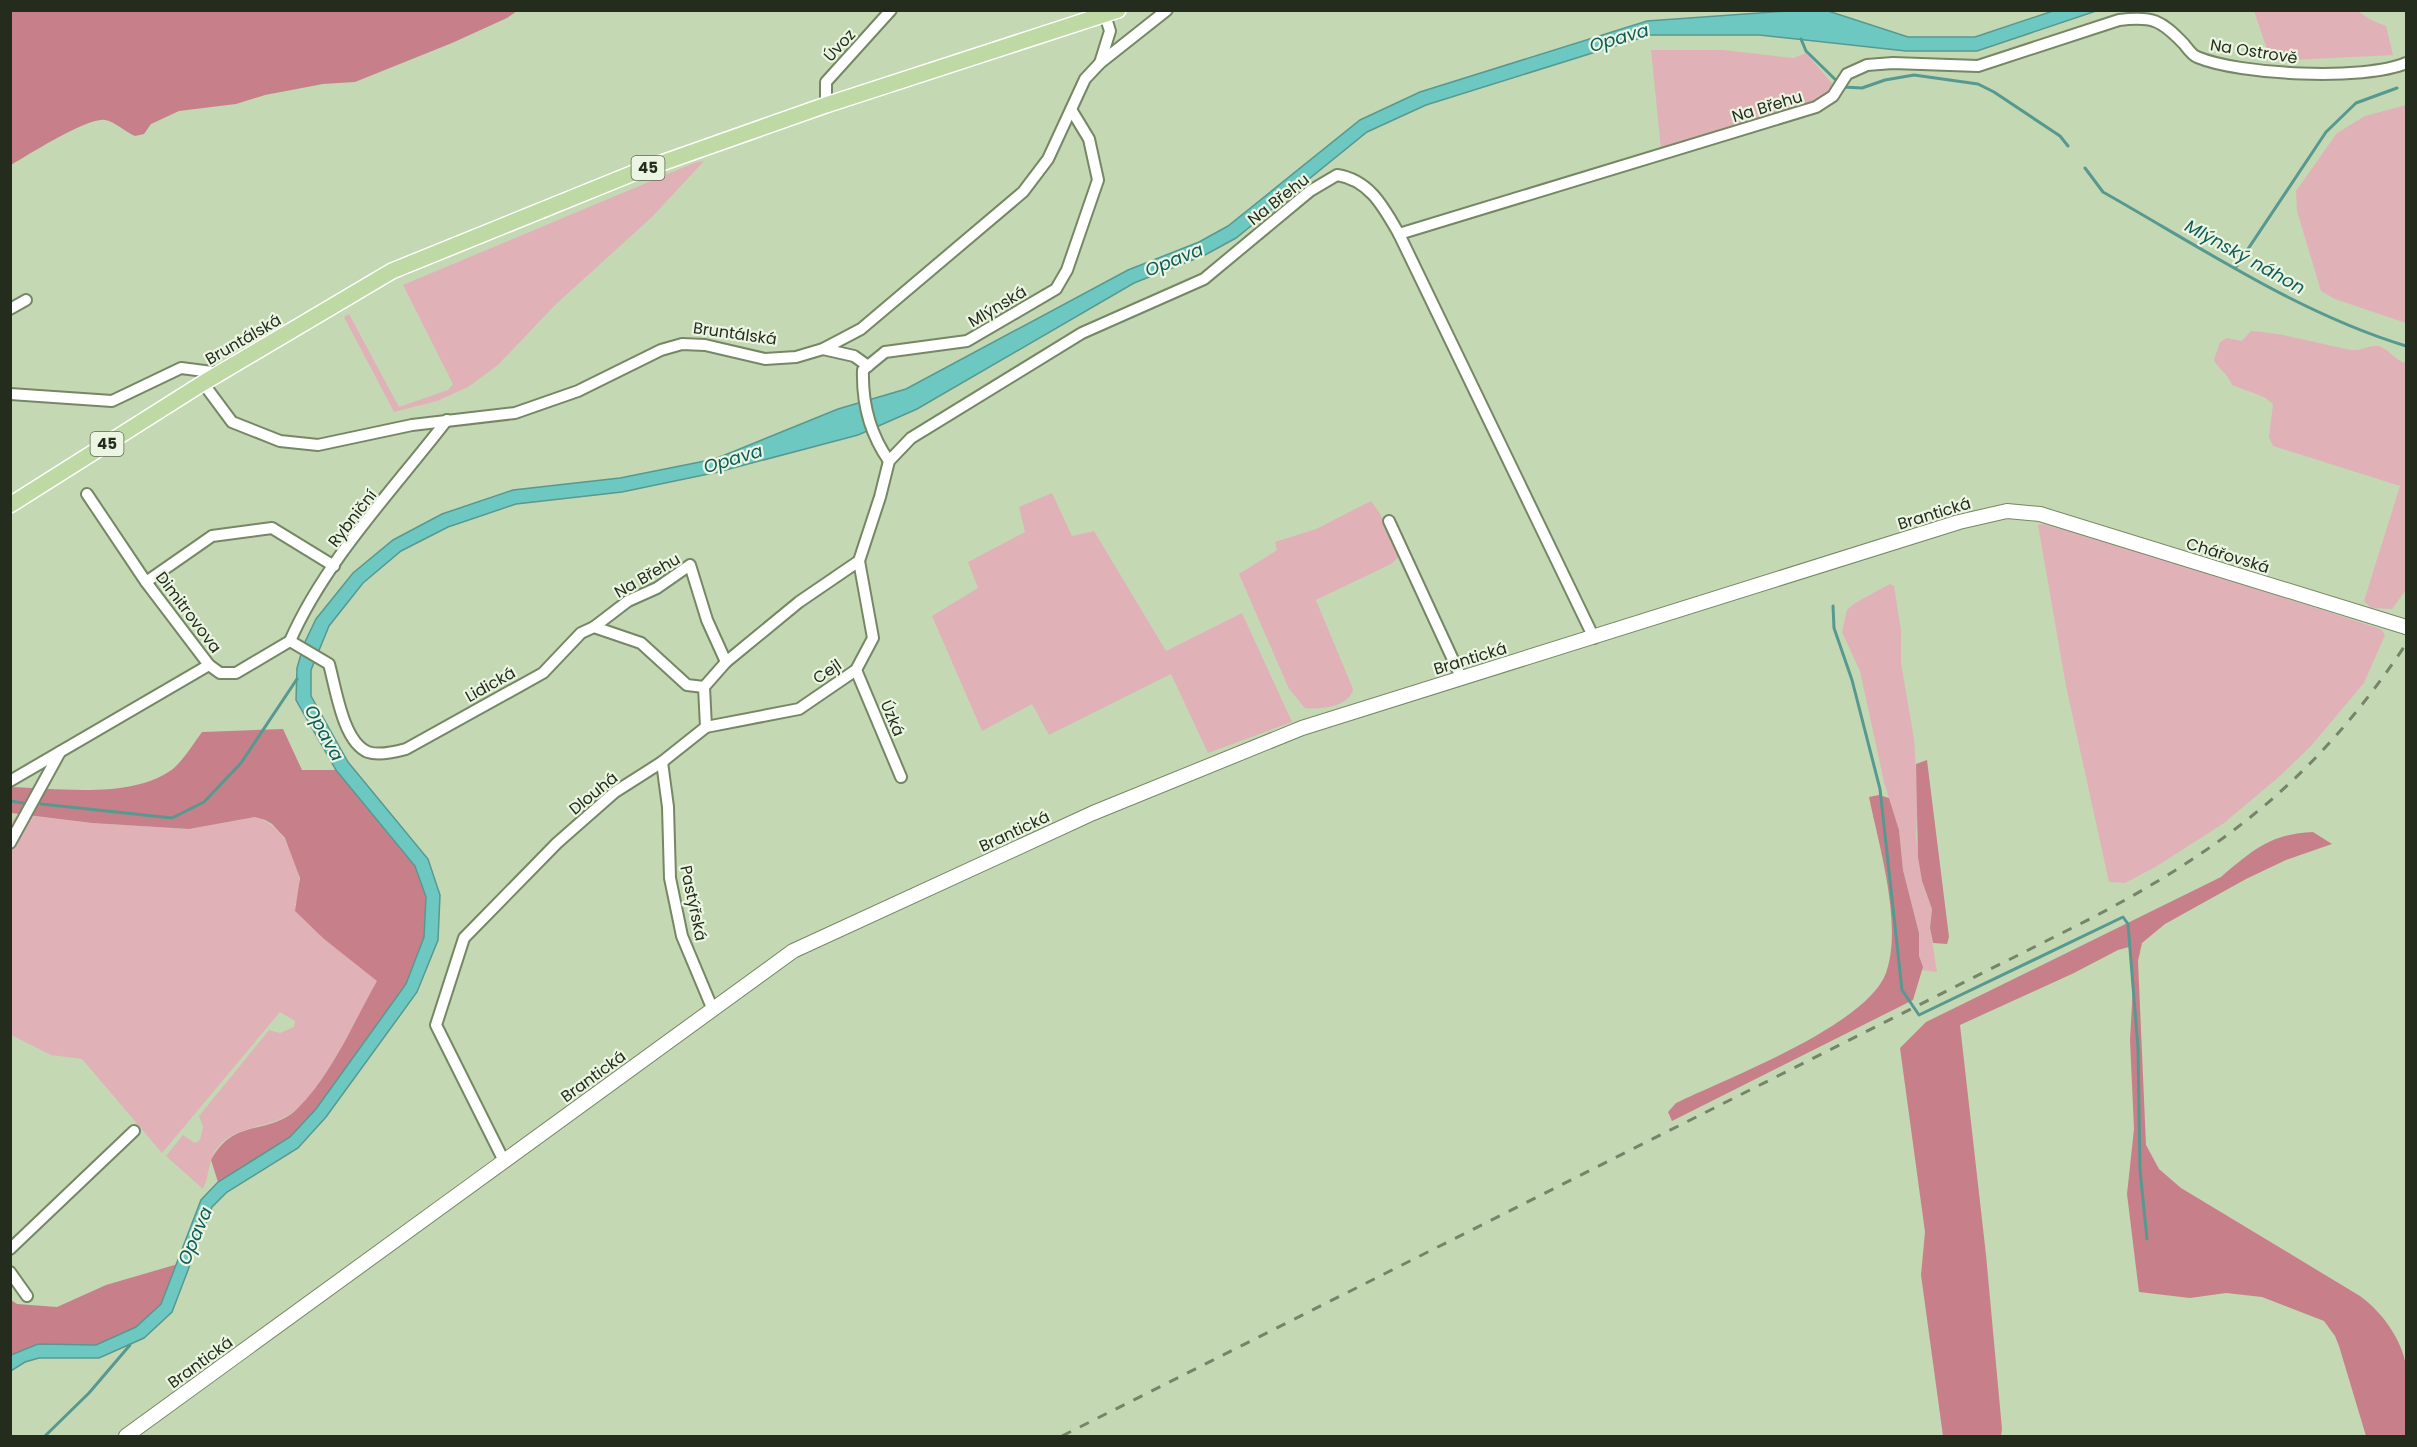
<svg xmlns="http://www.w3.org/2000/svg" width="2417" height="1447" font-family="Poppins,sans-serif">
<rect width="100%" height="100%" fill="#c4d8b3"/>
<!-- green -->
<g fill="#e0b2b8">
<path d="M2254 11H2358L2371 20 2386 26 2393 55 2271 61Z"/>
<path d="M1651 50H1723L1794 58 1806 53 1836 88 1816 103 1661 149Z"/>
<path d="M2406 105V323L2335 299 2321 291 2297 211 2296 191 2337 133 2365 116Z"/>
<path d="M704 161 652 217 555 305 498 365 468 387 437 401 394 412 344 317 349 314 399 407 448 390 453 384 403 285 694 163Z"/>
<path d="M2251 331C2286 333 2318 344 2352 350 2362 351 2370 344 2379 346 2389 349 2394 360 2406 363V590L2392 609 2371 608 2364 601 2400 486 2273 446 2269 437 2273 404 2264 397 2232 385C2227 372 2219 370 2214 360L2220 342 2227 338 2242 341Z"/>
<path d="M1052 493 1072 536 1094 531 1166 651 1242 613 1292 722 1208 753 1171 674 1049 735 1032 704 982 731 932 616 978 588 968 562 1025 532 1019 507Z"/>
<path d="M1371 501 1379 512 1401 555 1391 564 1316 600 1353 689C1350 707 1319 710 1305 708L1289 689 1239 574 1277 550 1275 542 1316 529Z"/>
<path d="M2043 524 2134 549 2372 626 2382 630 2385 635 2364 683 2311 746 2280 776 2224 823 2157 866 2125 883 2109 882 2066 686 2038 525Z"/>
<path d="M1890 584 1894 586 1901 631V663L1914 739 1918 799 1916 837 1922 881 1932 909 1930 928 1937 972 1922 970 1919 956V933L1903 870 1899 830 1884 782 1860 671 1842 632 1847 610 1855 603Z"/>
<path d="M18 814 92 823 189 829 255 817C288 826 309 874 295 905L324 939 378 981C358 1014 322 1092 293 1112 270 1129 237 1124 218 1147 208 1159 210 1175 203 1189L166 1156 183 1135 195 1143 200 1140 203 1127 199 1116 269 1030 280 1033 294 1027 295 1021 280 1012 162 1153 82 1059 51 1055 11 1035 10 824Z"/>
</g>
<!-- forest -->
<g fill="#c7808a">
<path d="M11 10H517V11L507 18 452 43 355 82 323 84 265 95 236 104 179 111 151 124 144 134 135 136C125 132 116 122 105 120 88 117 28 155 11 165Z"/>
<path d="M283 729 302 770H336L415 866 426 897 424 937 406 984 316 1109 290 1138 218 1182 211 1160C234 1117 267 1136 296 1110 332 1075 353 1023 377 981L324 939 295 911 300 878 285 838 272 824 265 820 255 817 189 829 92 823 11 813 10 787C59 788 128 799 170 771 182 763 193 744 202 732Z"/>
<path d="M1927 760 1949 937 1947 944 1933 943 1930 928 1932 909 1922 881 1918 857 1916 764Z"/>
<path d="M1879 795 1889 798 1899 830 1903 870 1919 933V956L1923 967 1913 1000 1672 1121 1668 1112 1676 1103C1727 1078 1866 1026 1886 973 1903 925 1879 846 1869 797Z"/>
<path d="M2313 832 2332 844 2286 860 2246 879 2165 924 2142 943 2138 961 2146 1145 2159 1169 2181 1188 2360 1296C2381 1311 2402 1339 2406 1366 2411 1387 2407 1414 2406 1436H2366L2339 1346 2335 1336 2324 1321 2262 1297 2226 1293 2190 1298 2139 1292 2127 1194 2134 1129 2130 1040 2133 986 2129 947 2118 950 2074 973 1960 1025 1986 1255 2002 1429 2001 1436H1943L1921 1275 1925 1232 1900 1048 1926 1022 2221 877C2253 850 2270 834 2313 832Z"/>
<path d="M178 1264 161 1304 136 1327 96 1345 38 1344 11 1355V1300L17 1304 57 1307 106 1285Z"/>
</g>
<!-- water -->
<path fill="#6dc8c2" stroke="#579990" stroke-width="1.5" d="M1825 10 1908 37H1975L2053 11H2096L1977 51H1906L1759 35H1650L1426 105 1367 132 1236 238 1205 255 1134 283 917 409 858 435 718 472 622 492 516 504 448 527 401 551 363 583 329 626 311 670V696L348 762 428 859 440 895 438 940 417 992 326 1117 298 1148 227 1192 212 1207 172 1312 144 1338 99 1358H39L25 1362 11 1371V1355L38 1344 96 1345 136 1327 161 1304 201 1200 218 1182 290 1137 316 1109 406 984 424 937 426 897 415 866 336 770 296 700 297 668 304 644 316 619 353 573 393 540 442 514 513 490 620 478 715 459 838 409 906 389 1128 270 1199 242 1228 226 1360 120 1420 92 1647 21 1787 11Z"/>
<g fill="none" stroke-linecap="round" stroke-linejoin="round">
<!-- stream -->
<g stroke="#579990" stroke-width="3">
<path d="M1801 39 1806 51 1843 87 1862 88 1885 80 1914 75 1978 84 1994 92 2060 136 2068 146"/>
<path d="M2085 168 2103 192C2202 248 2298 313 2406 346"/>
<path d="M2236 267 2326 132 2356 103 2397 88"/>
<path d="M1833 606 1834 628 1852 680 1880 789 1902 990 1919 1015 2123 917 2128 924 2138 1048 2140 1170 2147 1239"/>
<path d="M10 801 23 803"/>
<path d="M41 804 172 818 204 802 241 763 297 679"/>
<path d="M45 1436 89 1393 130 1345"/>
</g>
<defs>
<g id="street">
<path d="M1100 63 1110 31 1105 15"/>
<path d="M826 105V82L891 10"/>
<path d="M1399 234 1594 638"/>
<path d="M10 309 26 300"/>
<path d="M823 349 854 356 868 366"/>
<path d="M203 383 232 422 280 441 318 445 412 425 515 413 578 391 661 350 682 344 705 345 765 359 796 357 823 349 861 329 1023 192 1048 159 1085 79 1100 63 1167 10"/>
<path d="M10 394 112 401 181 368 220 373"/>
<path d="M889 461C870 434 862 403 863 370L885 352 967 341 1056 289 1067 270 1098 180 1089 139 1072 111"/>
<path d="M87 494 146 582 209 665 220 673H236L290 641 329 664C336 689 343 742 368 752 379 756 395 752 406 749L543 673 581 633 594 627 641 643 687 685 704 687"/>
<path d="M1389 521 1461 677"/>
<path d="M146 582 212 536 272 528 334 566"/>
<path d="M594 627 628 601 657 588 690 565 707 620 726 662"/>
<path d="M290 641C325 561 393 490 447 420"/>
<path d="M856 670 901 777"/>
<path d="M706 727 799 709 856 670 873 638 859 561"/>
<path d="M662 762 668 807 670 878 682 936 713 1010"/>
<path d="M10 781 209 665"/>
<path d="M10 843 60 752"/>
<path d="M504 1161 436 1025 464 938 557 843 615 792 662 762 706 727 704 687 726 662 799 602 859 561 880 497 889 461 911 438 1082 333 1204 279 1310 191 1337 175C1370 180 1384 208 1399 234L1816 107 1833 96 1847 74 1867 65 1893 63 1978 66 2119 20C2153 16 2161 20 2184 44 2188 49 2192 55 2197 57 2239 75 2365 81 2406 63"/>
<path d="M10 1249 134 1131"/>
<path d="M10 1272 27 1296"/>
</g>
<path id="secondary" d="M126 1436 793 951 1093 813 1302 728 1959 522 2007 511 2040 514 2406 627"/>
<path id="primary" d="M10 505 203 383 392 271 636 172 826 105 1118 10"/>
</defs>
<!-- street casing -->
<use href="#street" stroke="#758764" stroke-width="14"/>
<!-- secondary casing -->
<use href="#secondary" stroke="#758764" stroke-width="16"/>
<!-- primary casing -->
<use href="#primary" stroke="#fff" stroke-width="18"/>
<!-- street -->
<use href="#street" stroke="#fff" stroke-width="10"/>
<!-- secondary -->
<use href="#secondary" stroke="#fff" stroke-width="14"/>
<!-- primary -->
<use href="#primary" stroke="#bed9a3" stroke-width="15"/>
<!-- rail -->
<path stroke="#76846a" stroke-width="3" stroke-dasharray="10 10" stroke-linecap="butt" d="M1062 1436 2078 925C2221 852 2316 779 2406 644"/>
</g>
<g text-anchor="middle" stroke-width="4.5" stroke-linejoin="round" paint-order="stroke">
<!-- shield labels -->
<g fill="#ebf5e2" stroke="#606858" stroke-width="1.5">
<rect x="631.5" y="156" width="33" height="24" rx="4.5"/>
<rect x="90.5" y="432" width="33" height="24" rx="4.5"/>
</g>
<g font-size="15" font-weight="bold" fill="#242c1d">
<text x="648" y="173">45</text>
<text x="107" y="449">45</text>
</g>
<!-- street labels -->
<g font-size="16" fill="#242c1d" stroke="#ebf5e2">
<text transform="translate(839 45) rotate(-47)" y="6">Úvoz</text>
<text transform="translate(2254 51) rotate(9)" y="6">Na Ostrově</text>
<text transform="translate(1767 106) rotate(-17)" y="6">Na Břehu</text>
<text transform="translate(1278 199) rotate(-38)" y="6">Na Břehu</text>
<text transform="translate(997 306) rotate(-31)" y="6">Mlýnská</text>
<text transform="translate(735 333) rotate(8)" y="6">Bruntálská</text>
<text transform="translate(243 339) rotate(-30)" y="6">Bruntálská</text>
<text transform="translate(1934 513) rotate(-17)" y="6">Brantická</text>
<text transform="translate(352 518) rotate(-52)" y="6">Rybniční</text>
<text transform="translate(2228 555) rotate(17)" y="6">Chářovská</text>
<text transform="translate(647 575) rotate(-30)" y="6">Na Břehu</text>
<text transform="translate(189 612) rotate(53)" y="6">Dimitrovova</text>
<text transform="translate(1470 658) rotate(-17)" y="6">Brantická</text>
<text transform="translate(827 671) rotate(-34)" y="6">Cejl</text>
<text transform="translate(490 684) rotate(-29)" y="6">Lidická</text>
<text transform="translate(893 718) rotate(67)" y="6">Úzká</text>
<text transform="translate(593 793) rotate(-39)" y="6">Dlouhá</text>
<text transform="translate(1014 831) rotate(-25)" y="6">Brantická</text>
<text transform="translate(694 903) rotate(78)" y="6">Pastýřská</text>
<text transform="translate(593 1076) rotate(-36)" y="6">Brantická</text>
<text transform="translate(200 1362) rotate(-36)" y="6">Brantická</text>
</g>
<!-- water labels -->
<g font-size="18" font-style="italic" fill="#0e5d5a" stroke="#ebf5e2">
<text transform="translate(1619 38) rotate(-16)" y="6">Opava</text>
<text transform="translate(2245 257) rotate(29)" y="6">Mlýnský náhon</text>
<text transform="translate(1174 260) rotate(-22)" y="6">Opava</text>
<text transform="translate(733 459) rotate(-17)" y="6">Opava</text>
<text transform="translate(324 733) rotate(61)" y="6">Opava</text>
<text transform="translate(195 1236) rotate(-67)" y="6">Opava</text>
</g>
</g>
<!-- border -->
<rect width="2417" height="1447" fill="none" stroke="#242c1d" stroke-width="24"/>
</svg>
